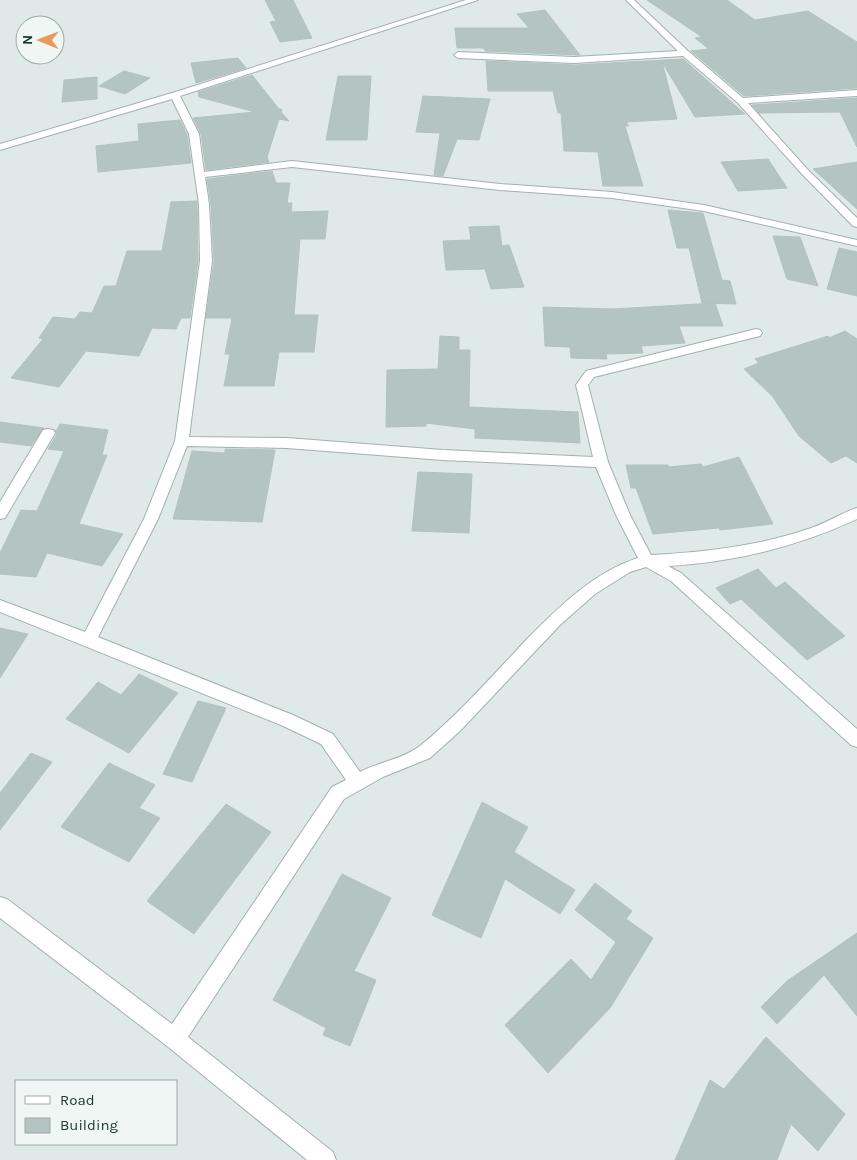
<svg xmlns="http://www.w3.org/2000/svg" width="857" height="1160" font-family="Karla,sans-serif">
<rect width="100%" height="100%" fill="#dfe9e7"/>
<!-- building -->
<g fill="#b4c4c0" stroke="#b2c3bf">
<path d="M265 0H293L312 38 280 42 270 22 276 21Z"/>
<path d="M647 0H727L755 20 808 11 857 42V88L744 96 691 51 709 49 695 38 702 37Z"/>
<path d="M545 10 580 55 485 51 484 48H457L455 28H529L517 14Z"/>
<path d="M238 58 246 68 196 83 191 63Z"/>
<path d="M683 59 745 114 695 117 662 62 677 119 626 122 629 126H625L643 186H603L598 152 564 151 561 113H558L553 91H488L486 61 574 65Z"/>
<path d="M124 71 150 78 125 94 99 86Z"/>
<path d="M252 75 279 109H282L281 112 289 121 279 119 267 157 269 162 206 170 201 134 193 118 255 112 199 97 198 92Z"/>
<path d="M338 76H371L367 140H326Z"/>
<path d="M97 77V99L62 102 64 80Z"/>
<path d="M423 96 490 99 479 140 457 139 443 176 434 175 440 133 416 132Z"/>
<path d="M857 98V147L840 112 759 113 752 105Z"/>
<path d="M180 120 187 135 191 163 98 172 96 146 139 141 138 124Z"/>
<path d="M768 159 787 188 738 191 721 162Z"/>
<path d="M857 162V209L813 169Z"/>
<path d="M272 171 276 183H290L287 203H292L291 212 328 211 325 239H300L294 315H318L314 352H279L274 386H224L230 354H225L232 318H206L214 261 211 204 207 179Z"/>
<path d="M197 201 198 261 190 318H181L176 329 152 328 139 356 86 351 59 387 11 378 43 339 39 338 53 317 75 319 80 312 92 313 104 286H116L127 251H162L171 202Z"/>
<path d="M668 210 703 213 722 280 730 281 736 304 702 303 689 248H677Z"/>
<path d="M499 226 502 246 509 245 524 287 491 289 485 269 446 270 443 241 471 240 469 227Z"/>
<path d="M773 236 800 237 818 286 787 279Z"/>
<path d="M839 248 857 252V296L827 289Z"/>
<path d="M715 303 723 326H679L685 343 641 346 643 353 606 354 607 359 571 358 570 347 545 346 543 307 614 309Z"/>
<path d="M845 331 857 339V463L846 456 831 463 799 436 773 397 744 369 759 363 755 359 828 336 829 338Z"/>
<path d="M440 336 459 337V350H470L469 407 578 412 580 443 475 438V429L426 423V426L386 427 387 370 438 369Z"/>
<path d="M0 422 44 428 31 446 0 442Z"/>
<path d="M60 424 108 430 102 455H107L79 524 123 534 102 566 47 553 36 577 0 574V553L21 510 37 511 64 451 48 449 57 434 55 430H57Z"/>
<path d="M225 449 275 450 262 522 173 519 192 451 225 453Z"/>
<path d="M739 457 773 524 720 530 719 528 653 534 636 488H631L626 465H668V467L701 464 703 467Z"/>
<path d="M418 472 472 474 469 533 412 531Z"/>
<path d="M758 569 776 588 785 582 845 636 807 660 741 599 730 604 716 588Z"/>
<path d="M0 628 28 634 0 678Z"/>
<path d="M139 674 178 693 129 753 66 719 98 682 121 695Z"/>
<path d="M198 701 226 708 192 782 163 774Z"/>
<path d="M31 753 52 762 0 830V793Z"/>
<path d="M109 763 155 785 139 808 160 818 129 862 61 827Z"/>
<path d="M482 802 528 827 514 852 575 890 560 914 505 879 481 938 432 915Z"/>
<path d="M226 804 271 832 194 934 147 901Z"/>
<path d="M342 874 391 898 354 971 376 980 350 1046 323 1035 326 1028 273 1000Z"/>
<path d="M595 883 632 911 626 919 653 938 610 1008 548 1073 505 1025 571 959 591 980 616 942 575 910Z"/>
<path d="M857 933V1016L824 975 777 1024 761 1007 787 981Z"/>
<path d="M766 1037 845 1114 818 1151 791 1124 777 1160H675L710 1080 724 1089Z"/>
</g>
<g fill="none" stroke-linecap="round" stroke-linejoin="round">
<defs>
<g id="minor">
<path d="M466 0H478L180 96 199 134 204 172 292 161 500 184 612 192 704 205 857 240V246L704 211 612 198 500 190 292 167 205 177 209 204 212 261 189 437 287 438 443 450 593 457 576 385 586 371 756 329 760 330 762 333 760 336 594 377 588 385 608 462 630 515 651 555C705 552 760 546 811 528 827 523 841 513 857 508V519C797 547 734 562 668 566L681 573 857 729V747L851 745 671 581 646 567 630 572 595 594 560 625 460 731 430 758 383 777 344 799 188 1037 333 1152 336 1160H307L167 1046 0 918V897L7 899 172 1024 332 787 346 780 321 744 281 725 0 612V600L85 632 144 519 175 441 200 261 199 204 189 134 172 99 0 150V144L172 93ZM187 446 287 448 443 460 596 467 616 515 638 558C594 572 560 606 528 638 493 675 459 714 420 746 403 759 379 762 360 772L333 734 293 715 98 637 158 519Z"/>
<path d="M626 0H634L688 51 743 98 857 90V96L748 103 808 170 857 218V227L853 226 802 174 738 103 683 56 574 63 458 58 454 55 458 52 574 57 678 51Z"/>
<path d="M48 429 53 430 55 433 5 518 0 519V502L43 430Z"/>
</g>
</defs>
<!-- minor casing -->
<use href="#minor" stroke="#a2b1ae" stroke-width="2"/>
<!-- minor -->
<use href="#minor" fill="#fff" fill-rule="evenodd"/>
</g>
<!-- legend -->
<rect x="15" y="1080" width="162" height="65" fill="#eff6f4" stroke="#9daaa8"/>
<rect x="25" y="1096" width="25" height="8" fill="#ffffff" stroke="#9daaa8"/>
<text x="60" y="1105" font-size="15" fill="#213936">Road</text>
<rect x="25" y="1118" width="25" height="15" fill="#b4c4c0" stroke="#9daaa8"/>
<text x="60" y="1130" font-size="15" fill="#213936">Building</text>
<!-- north arrow -->
<g transform="translate(40 40) rotate(271)"><circle r="24" fill="#eff6f4" stroke="#9daaa8"/>
<path d="M0-4L9 19L0 12L-9 19Z" fill="#eb995b"/>
<text y="-8" font-size="14" font-weight="bold" text-anchor="middle" fill="#213936">N</text>
</g>
</svg>
